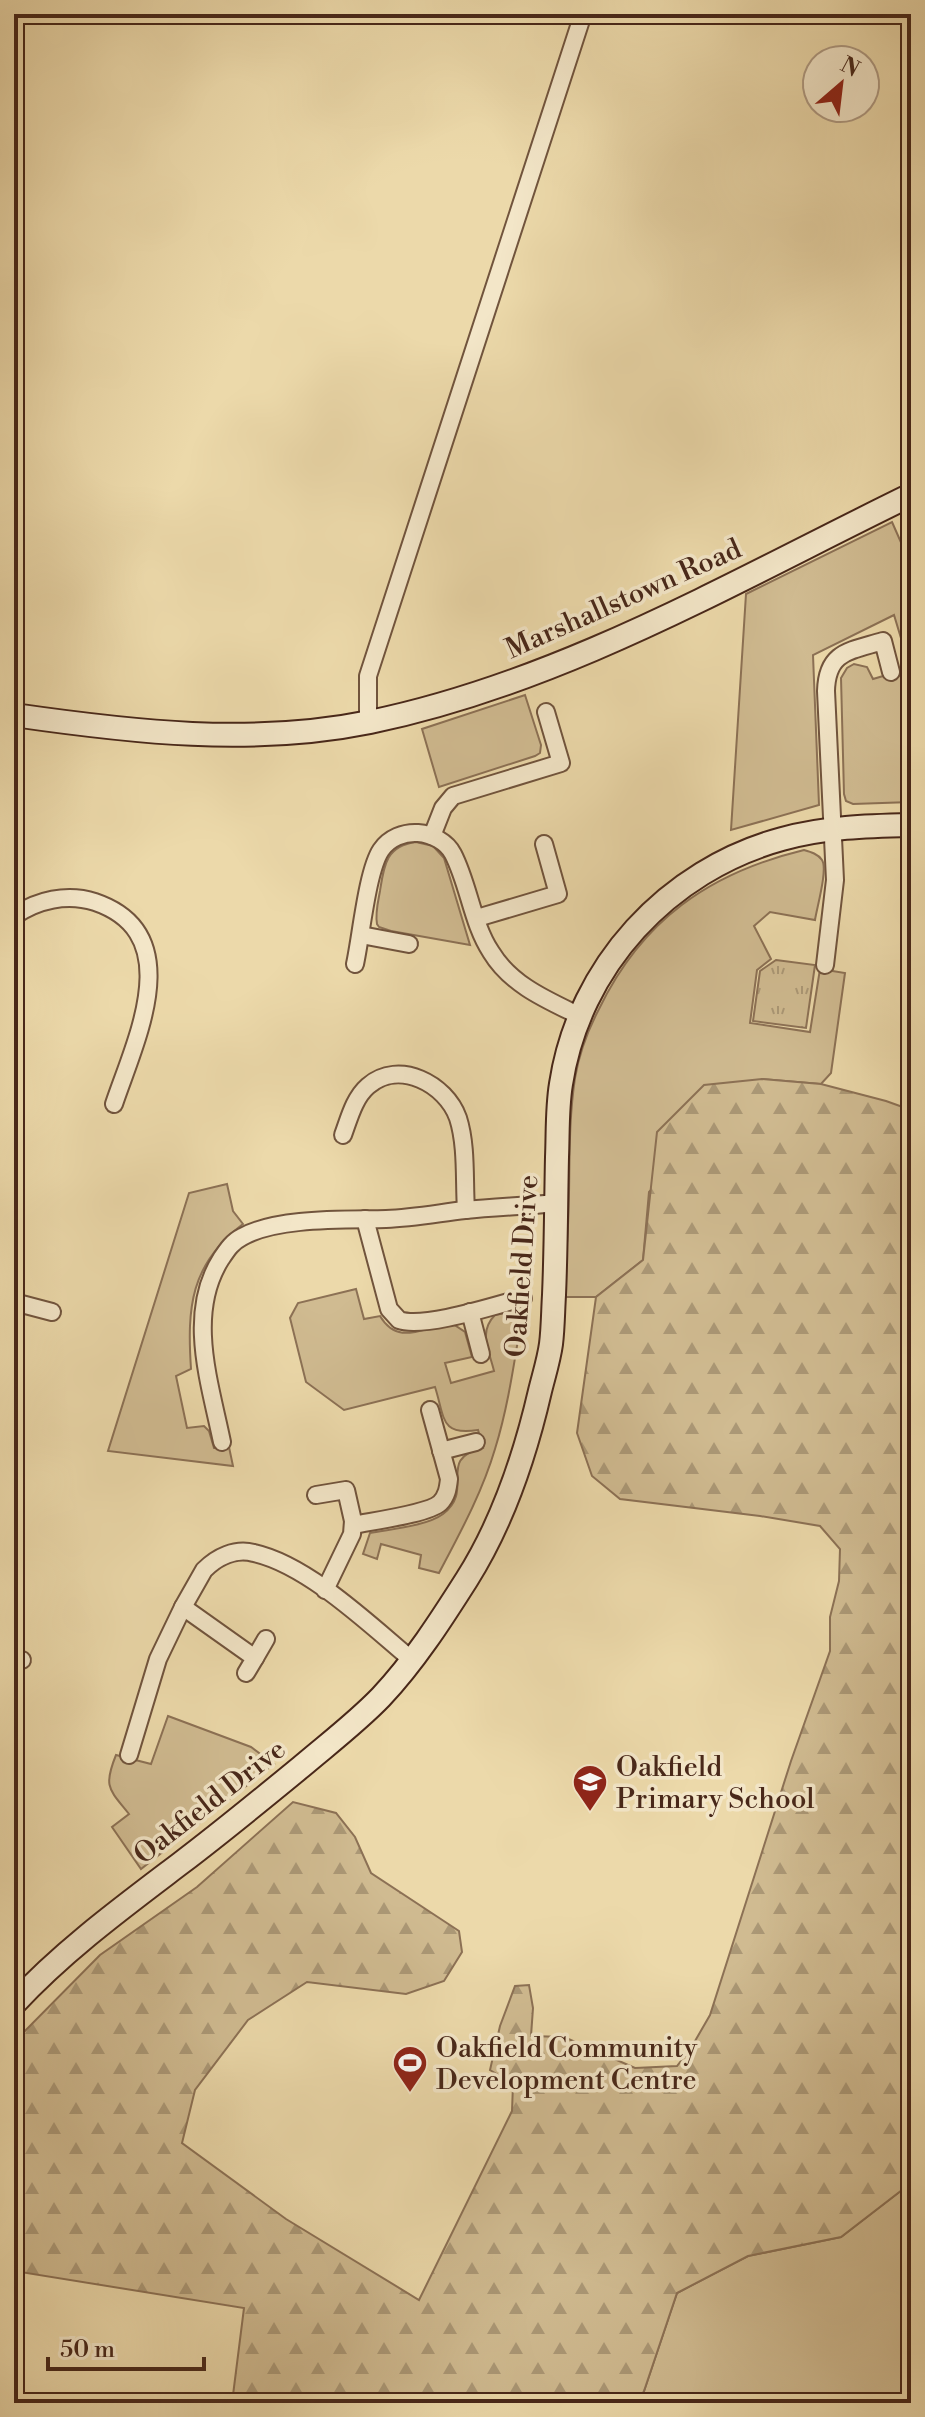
<svg xmlns="http://www.w3.org/2000/svg" width="925" height="2417" font-family="'Libre Bodoni',serif">
<defs>
<pattern id="forest-firs" width="22" height="20" patternUnits="userSpaceOnUse" patternTransform="scale(2)"><rect width="22" height="20" fill="#d0bb91"/><path d="M5 1l3.5 6h-7zM16 11l3.5 6h-7z" fill="#ab9876"/></pattern>
<pattern id="park-tufts" width="24" height="20" patternUnits="userSpaceOnUse" patternTransform="scale(2)"><rect width="24" height="20" fill="#d0bb91"/><path d="M3 7l-1-3M5 7V3M7 7l1-3M15 17l-1-3M17 17v-4M19 17l1-3" fill="none" stroke="#ab9876"/></pattern>
</defs>
<rect width="100%" height="100%" fill="#ecd9aa"/>
<filter id="stains"><feTurbulence type="fractalNoise" baseFrequency=".0025" numOctaves="4"/><feColorMatrix values="0 0 0 0 .2 0 0 0 0 .09 0 0 0 0 .02 0 0 0 .5 -.17"/></filter>
<radialGradient id="worn" r=".72"><stop offset=".6" stop-color="#630" stop-opacity="0"/><stop offset="1" stop-color="#630" stop-opacity=".3"/></radialGradient>
<!-- grass -->
<g fill="#d0bb91" stroke="#8c7155" stroke-width="2">
<path d="M892 522 903 547 911 544V802L853 804 846 801 844 794 841 678 847 668 854 664 867 667 873 679 910 668 894 615 813 655 819 805 731 830 746 594Z"/>
<path d="M525 695 541 745 540 753 535 756 439 787 422 729Z"/>
<path d="M416 842 433 846 444 858 470 945 391 931 379 927 377 924C375 913 378 902 380 891 384 865 386 846 416 842Z"/>
<path d="M804 850C811 852 818 854 822 860 828 869 817 907 815 920L770 912 754 926 771 959 757 970 750 1023 810 1032 820 969 845 973 831 1073 821 1084 762 1079 649 1192 643 1260 596 1297H559C562 1283 565 1269 566 1255 572 1196 566 1137 575 1078 579 1054 588 1030 599 1009 642 920 709 873 804 850Z"/>
<path d="M227 1184 233 1211 243 1224C190 1264 187 1308 191 1369L176 1376 187 1428 204 1426 209 1431 214 1448 229 1447 233 1466 108 1451 189 1193Z"/>
<path d="M356 1289 364 1319 380 1316C399 1348 425 1325 453 1324L465 1332 472 1357 445 1363 451 1383 494 1371C489 1350 478 1332 495 1315L523 1310C515 1356 509 1404 495 1449 482 1493 460 1533 439 1573L419 1568 421 1555 381 1544 377 1559 363 1554 370 1533C391 1529 427 1526 443 1514 476 1489 435 1459 483 1448L478 1430C440 1436 445 1418 435 1387L344 1410 306 1382 290 1318 298 1303Z"/>
<path d="M168 1716 251 1747 274 1764 141 1869 112 1827 129 1814C109 1789 103 1787 116 1755L151 1764Z"/>
<path d="M911 2183V2403H640L677 2293 748 2256 841 2237Z"/>
</g>
<!-- forest -->
<path fill="url(#forest-firs)" stroke="#8c7155" stroke-width="2" d="M762 1079 821 1084 886 1101 911 1110V2183L841 2237 748 2256 677 2293 640 2403H232L244 2308 14 2271V2042L100 1955 197 1887 293 1802 336 1813 355 1837 371 1873 459 1931 462 1952 444 1981 406 1994 307 1982 248 2020 195 2090 182 2143 286 2219 419 2300 512 2111 513 2084 490 2070 500 2026 515 1986 529 1985 533 2008 531 2036 564 2037 635 2068 677 2066 691 2048 710 2015 791 1761 830 1651V1617L839 1581 840 1549 820 1526 760 1516 620 1499 592 1476 577 1433 596 1297 643 1260 657 1132 704 1085Z"/>
<!-- park -->
<path fill="url(#park-tufts)" stroke="#8c7155" stroke-width="2" d="M776 960 815 965 806 1028 753 1021 760 971Z"/>
<g fill="none" stroke-linecap="round" stroke-linejoin="round">
<defs>
<g id="street">
<path d="M368 722V676L583 14"/>
<path d="M432 836 443 808 453 796 561 763 546 712"/>
<path d="M14 916C37 900 67 893 95 902 189 934 135 1041 114 1104"/>
<path d="M477 918 558 894 544 844"/>
<path d="M361 935 409 944"/>
<path d="M355 964C361 937 367 871 381 850 389 838 404 832 418 833 432 834 447 842 453 854 469 885 472 923 491 952 511 985 547 1000 580 1016"/>
<path d="M825 965 835 880 826 691C827 651 850 651 883 641L891 672"/>
<path d="M343 1135C349 1119 354 1098 368 1086 399 1059 446 1084 458 1118 467 1146 464 1181 466 1210"/>
<path d="M365 1219 389 1309 399 1320C424 1329 496 1305 523 1298"/>
<path d="M14 1302 52 1312"/>
<path d="M470 1312 481 1354"/>
<path d="M222 1442C210 1383 186 1314 221 1259 227 1250 232 1242 242 1237 277 1217 346 1220 386 1219 413 1218 439 1213 465 1210 495 1207 526 1206 556 1203"/>
<path d="M441 1451 476 1442"/>
<path d="M316 1495 346 1490 353 1521 352 1534 325 1590"/>
<path d="M353 1525C372 1521 428 1514 440 1503 447 1496 448 1488 449 1479L430 1410"/>
<path d="M183 1607 255 1658 246 1673"/>
<path d="M14 1658 22 1660"/>
<path d="M255 1658 266 1639"/>
<path d="M129 1755 158 1659 183 1607 204 1570C217 1557 235 1548 254 1553 308 1565 370 1625 412 1660"/>
</g>
<g id="secondary">
<path d="M14 715C132 732 252 746 370 722 563 682 736 580 911 495"/>
<path d="M14 2004C63 1951 123 1907 181 1863 222 1832 262 1799 301 1767 328 1744 357 1722 381 1697 414 1662 441 1620 467 1579 503 1522 525 1456 540 1391 544 1375 549 1359 551 1344 553 1328 553 1311 554 1295 556 1249 556 1203 557 1157 558 1133 557 1108 561 1084 579 966 668 870 782 839 825 827 867 826 911 825"/>
</g>
</defs>
<!-- street casing -->
<use href="#street" stroke="#71543d" stroke-width="20"/>
<!-- secondary casing -->
<use href="#secondary" stroke="#482719" stroke-width="26"/>
<!-- street -->
<use href="#street" stroke="#f3e6c8" stroke-width="16"/>
<!-- secondary -->
<use href="#secondary" stroke="#f3e6c8" stroke-width="22"/>
</g>
<!-- icons -->
<defs>
<symbol id="school-pin" viewBox="-11 -11 22 30"><path d="M0 17L-7.5 6A9.5 9.5 0 1 1 7.5 6Z" fill="#8f2418" stroke="#f3e6c8"/><path d="M0-5L7-2L0 1L-7-2ZM-4 1L0 2.5L4 1V4Q0 6-4 4Z" fill="#fff"/></symbol>
<symbol id="stadium-pin" viewBox="-11 -11 22 30"><path d="M0 17L-7.5 6A9.5 9.5 0 1 1 7.5 6Z" fill="#8f2418" stroke="#f3e6c8"/><path d="M0-5a6.5 5 0 1 0 0 10a6.5 5 0 1 0 0-10ZM-3.5-1.8h7v3.6h-7Z" fill="#fff"/></symbol>
</defs>
<g fill-rule="evenodd">
<use href="#school-pin" x="570" y="1762" width="40" height="54"/>
<use href="#stadium-pin" x="390" y="2043" width="40" height="54"/>
</g>
<g text-anchor="middle" stroke-width="7" stroke-linejoin="round" paint-order="stroke">
<!-- street labels -->
<g font-size="28" fill="#482719" stroke="#f3e6c8">
<text transform="translate(623 598) rotate(-24)" y="10">Marshallstown Road</text>
<text transform="translate(521 1266) rotate(-86)" y="10">Oakfield Drive</text>
<text transform="translate(209 1801) rotate(-38)" y="10">Oakfield Drive</text>
</g>
<!-- poi labels -->
<g font-size="28" fill="#482719" stroke="#f3e6c8" text-anchor="start">
<text x="616" y="1776">Oakfield<tspan x="616" dy="32">Primary School</tspan></text>
<text x="436" y="2057">Oakfield Community<tspan x="436" dy="32">Development Centre</tspan></text>
</g>
</g>
<!-- margin -->
<rect width="925" height="2417" fill="none" stroke="#ecd9aa" stroke-width="48"/>
<rect x="16" y="16" width="893" height="2385" fill="none" stroke="#482719" stroke-width="4"/>
<rect x="24" y="24" width="877" height="2369" fill="none" stroke="#482719" stroke-width="2"/>
<!-- north arrow -->
<g transform="translate(841 84) rotate(28)"><circle r="38" fill="#f3e6c8" stroke="#af9a82" stroke-width="2"/>
<path d="M0-6L14 30L0 20L-14 30Z" fill="#8f2418"/>
<text y="-12" font-size="22" font-weight="bold" text-anchor="middle" fill="#482719">N</text>
</g>
<!-- scale -->
<path d="M48 2357v12h156v-12" fill="none" stroke="#482719" stroke-width="4"/>
<text x="60" y="2357" font-size="24" fill="#482719" stroke="#f3e6c8" stroke-width="6" paint-order="stroke">50 m</text>
<rect width="100%" height="100%" filter="url(#stains)"/>
<rect width="100%" height="100%" fill="url(#worn)"/>
</svg>
